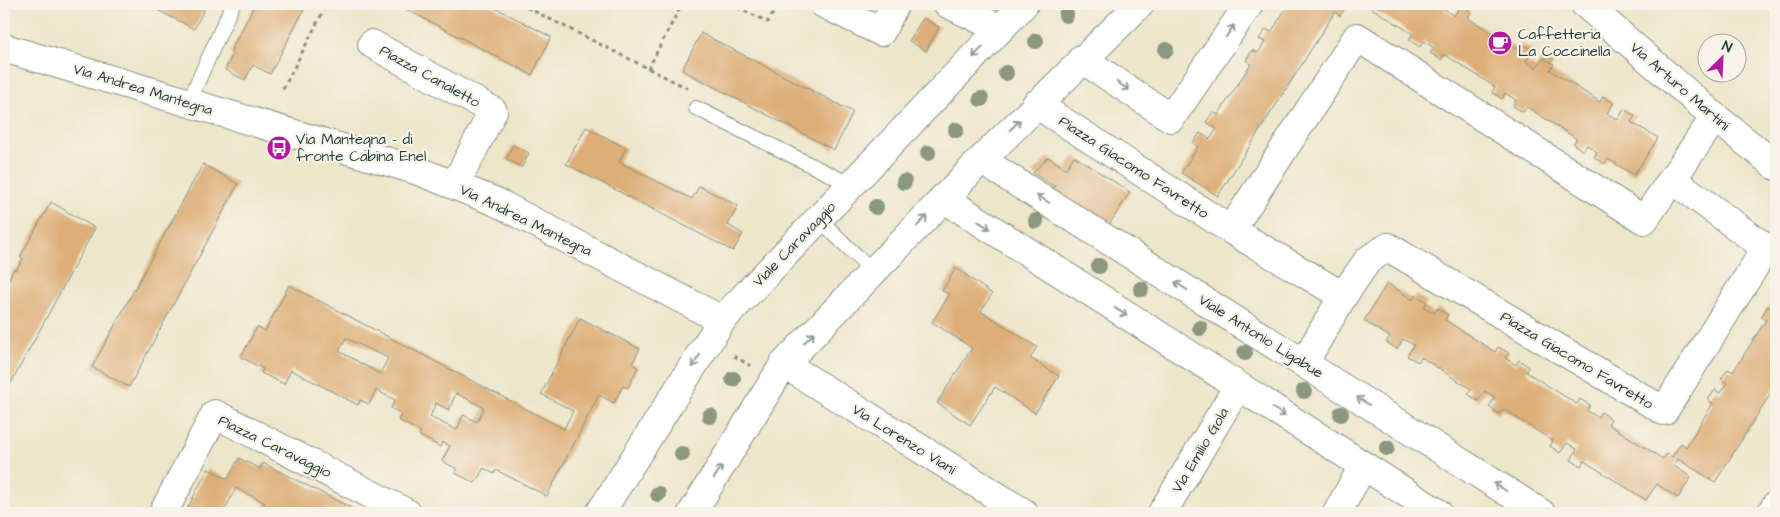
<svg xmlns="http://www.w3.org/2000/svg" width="1780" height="517" font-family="'Architects Daughter',sans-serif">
<rect width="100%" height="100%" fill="#f7f3e8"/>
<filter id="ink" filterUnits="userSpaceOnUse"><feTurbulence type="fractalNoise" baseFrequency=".02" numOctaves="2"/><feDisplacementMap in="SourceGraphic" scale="10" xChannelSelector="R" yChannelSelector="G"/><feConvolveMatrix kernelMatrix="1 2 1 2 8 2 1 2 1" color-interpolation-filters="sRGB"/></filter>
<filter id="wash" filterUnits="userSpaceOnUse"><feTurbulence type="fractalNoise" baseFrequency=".0096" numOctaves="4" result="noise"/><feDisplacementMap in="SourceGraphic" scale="20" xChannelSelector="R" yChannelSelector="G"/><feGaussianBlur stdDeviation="1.12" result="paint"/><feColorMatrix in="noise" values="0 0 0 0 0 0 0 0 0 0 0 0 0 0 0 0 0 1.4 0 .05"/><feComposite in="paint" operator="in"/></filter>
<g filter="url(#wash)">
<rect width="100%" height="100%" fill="#eee6cb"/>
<g id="blocks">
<!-- building -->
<g fill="#ddae77" fill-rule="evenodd">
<path d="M146 4H207L194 29Z"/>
<path d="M255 4H307L270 74 253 65 245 80 225 70 233 54 230 52Z"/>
<path d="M396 4H488L551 37 532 75Z"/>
<path d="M1289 4H1348L1340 16 1335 12 1218 196 1181 173 1198 147 1193 143 1200 133 1210 139 1217 129 1206 122 1213 112 1218 115 1251 64 1246 60 1252 50 1258 53 1265 42 1259 39 1266 29 1271 32Z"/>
<path d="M1365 4H1447L1444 9 1454 16 1461 5 1471 12 1468 18 1519 50 1522 44 1533 51 1526 61 1536 68 1543 58 1554 64 1550 70 1600 102 1603 96 1614 103 1607 113 1618 120 1624 109 1635 116 1631 122 1658 138 1634 175 1608 159 1604 164 1594 157 1597 152 1587 145 1583 151 1573 144 1577 139 1527 107 1523 112 1513 106 1516 100 1505 93 1502 99 1492 92 1495 87 1444 54 1441 60 1430 53 1434 48 1424 41 1420 47 1409 40 1413 34Z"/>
<path d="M923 18 939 27 926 51 909 41Z"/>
<path d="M701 33 853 112 834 150 682 70Z"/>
<path d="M586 127 626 148 619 162 692 199 699 186 738 206 728 225 743 234 733 251 566 164Z"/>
<path d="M513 145 529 153 522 167 506 159Z"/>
<path d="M1074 156 1130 192 1109 225 1053 190 1055 187 1033 173 1048 157 1066 169Z"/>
<path d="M203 164 238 184 129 387 92 367Z"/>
<path d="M51 202 95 228 4 396V287L14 269 16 270 23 259 20 257Z"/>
<path d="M956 268 992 294 981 311 1037 347 1030 358 1059 376 1035 413 995 387 970 425 937 403 972 348 932 322 950 294 942 291Z"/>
<path d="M1387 283 1413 300 1416 295 1427 302 1424 307 1434 313 1438 308 1448 315 1445 320 1495 352 1498 347 1509 353 1505 358 1516 365 1519 360 1529 367 1526 372 1577 404 1580 399 1590 405 1587 411 1598 417 1601 412 1611 419 1608 424 1663 459 1667 454 1672 457 1681 443 1686 447 1713 403 1708 400 1715 390 1720 393 1727 383 1721 379 1728 369 1733 372 1766 320 1761 317 1768 306 1773 310 1776 305V385L1715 482 1678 459 1674 466 1691 477 1678 498 1657 484 1646 500 1584 461 1581 466 1571 460 1577 449 1567 443 1560 453 1550 446 1553 441 1503 409 1499 414 1489 407 1495 397 1485 391 1478 401 1468 394 1471 389 1421 357 1418 362 1407 356 1414 345 1403 339 1397 349 1386 342 1390 337 1364 321Z"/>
<path d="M289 285 564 429 573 411 541 394 580 318 640 349 632 364 638 367 628 388 623 386 614 403 599 395 547 496 496 470 494 474 484 468 475 483 455 473 457 469 442 461 450 446 442 442 440 447 419 435 421 432 398 420 401 414 391 408 395 400 376 390 369 404 360 400 358 405 291 370 284 384 261 373 263 369 241 357 257 327 265 331ZM346 338 388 358 380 374 339 351ZM456 393 484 408 477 422 463 415 457 430 430 417 436 403 449 410Z"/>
<path d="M239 458 260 469 263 463 361 513H264L261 512 265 503 236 488 223 513H185L208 469 228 479Z"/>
</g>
</g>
</g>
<g filter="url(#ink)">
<use href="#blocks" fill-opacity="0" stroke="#869280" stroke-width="1"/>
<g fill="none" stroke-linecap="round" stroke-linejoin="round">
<defs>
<g id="service">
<path d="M188 103 233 4"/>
<path d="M696 108 851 185"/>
<path d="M819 219 873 272"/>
</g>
<g id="minor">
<path d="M824 4 881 32 895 4"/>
<path d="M948 4 1000 29"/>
<path d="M372 44 493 111 455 185"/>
<path d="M4 48 416 170 496 202 722 320"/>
<path d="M1082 59 1171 118 1249 4"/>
<path d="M1036 104 1231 230"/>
<path d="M981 160 1541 513"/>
<path d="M943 198 1438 513"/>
<path d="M1343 296 1231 230 1357 37 1644 220 1715 117"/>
<path d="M1304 363 1343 296 1368 260 1388 247 1664 411 1766 248 1673 180"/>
<path d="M784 364 1024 513"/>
<path d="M163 513 215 414 407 513"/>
<path d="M600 513 722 320 1024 4"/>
<path d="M692 513 784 364 981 160 1140 4"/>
<path d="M1162 513 1238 386"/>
<path d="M1337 513 1363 466"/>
<path d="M1771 513 1776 505"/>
</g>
<path id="tertiary" d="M1585 4 1715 117 1776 166"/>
</defs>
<!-- service casing -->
<use href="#service" stroke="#869280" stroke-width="16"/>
<!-- minor casing -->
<use href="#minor" stroke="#869280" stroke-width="30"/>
<!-- tertiary casing -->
<use href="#tertiary" stroke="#869280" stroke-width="30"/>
<!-- path -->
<g stroke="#869280" stroke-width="3" stroke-dasharray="4 4" stroke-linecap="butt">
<path d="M520 4 689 89"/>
<path d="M730 4 768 22 778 4"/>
<path d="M648 69 682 4"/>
<path d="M283 89 327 4"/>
<path d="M734 356 751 366"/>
</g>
<!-- service -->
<use href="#service" stroke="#fff" stroke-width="14"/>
<!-- minor -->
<use href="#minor" stroke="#fff" stroke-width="28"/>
<!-- tertiary -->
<use href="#tertiary" stroke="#fff" stroke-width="28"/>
</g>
<!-- trees -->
<g fill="#8b987e">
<circle cx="1066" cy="15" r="8"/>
<circle cx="1036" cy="41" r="8"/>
<circle cx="1166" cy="50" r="8"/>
<circle cx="1006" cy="73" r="8"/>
<circle cx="981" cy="99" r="8"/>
<circle cx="956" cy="130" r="8"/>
<circle cx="928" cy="153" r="8"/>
<circle cx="904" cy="182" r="8"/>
<circle cx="876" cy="207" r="8"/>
<circle cx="1036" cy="221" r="8"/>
<circle cx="1099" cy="266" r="8"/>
<circle cx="1141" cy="289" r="8"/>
<circle cx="1200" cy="328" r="8"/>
<circle cx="1245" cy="353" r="8"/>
<circle cx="733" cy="379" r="8"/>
<circle cx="1304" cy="391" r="8"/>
<circle cx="1341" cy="414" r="8"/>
<circle cx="710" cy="416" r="8"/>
<circle cx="1387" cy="448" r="8"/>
<circle cx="682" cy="454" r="8"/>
<circle cx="658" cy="494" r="8"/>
</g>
<!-- one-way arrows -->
<defs><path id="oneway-shaft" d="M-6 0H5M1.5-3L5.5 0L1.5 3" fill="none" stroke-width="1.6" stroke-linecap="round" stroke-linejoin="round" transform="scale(1.25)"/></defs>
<g stroke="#8f9e9a">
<use href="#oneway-shaft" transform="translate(1230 31) rotate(-56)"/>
<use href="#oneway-shaft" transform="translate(978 52) rotate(134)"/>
<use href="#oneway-shaft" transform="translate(1123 86) rotate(33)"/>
<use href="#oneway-shaft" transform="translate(1015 125) rotate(-45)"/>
<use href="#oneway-shaft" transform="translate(1043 199) rotate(-148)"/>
<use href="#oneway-shaft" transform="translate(922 221) rotate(-46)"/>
<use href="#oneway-shaft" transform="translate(984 225) rotate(33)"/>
<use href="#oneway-shaft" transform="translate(1181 286) rotate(-148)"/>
<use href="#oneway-shaft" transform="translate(1121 312) rotate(33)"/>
<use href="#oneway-shaft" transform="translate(809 338) rotate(-46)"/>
<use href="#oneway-shaft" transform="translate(696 361) rotate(122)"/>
<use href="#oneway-shaft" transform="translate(1363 401) rotate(-148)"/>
<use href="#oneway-shaft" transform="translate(1279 412) rotate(32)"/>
<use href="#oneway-shaft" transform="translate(718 472) rotate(-58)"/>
<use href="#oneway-shaft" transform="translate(1500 487) rotate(-148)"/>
</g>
</g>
<!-- icons -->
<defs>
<symbol id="cafe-disc" viewBox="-11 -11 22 22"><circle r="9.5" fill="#b5179e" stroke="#f7f3e8"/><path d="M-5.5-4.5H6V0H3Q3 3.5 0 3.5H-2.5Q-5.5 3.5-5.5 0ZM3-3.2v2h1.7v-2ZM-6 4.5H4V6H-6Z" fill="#fff"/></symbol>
<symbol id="bus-disc" viewBox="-11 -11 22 22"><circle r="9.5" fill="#b5179e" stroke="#f7f3e8"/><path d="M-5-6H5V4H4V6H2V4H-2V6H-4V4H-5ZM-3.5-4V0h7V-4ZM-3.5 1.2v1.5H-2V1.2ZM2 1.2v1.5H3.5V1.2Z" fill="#fff"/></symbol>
</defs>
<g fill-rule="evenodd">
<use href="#cafe-disc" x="1486" y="29" width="28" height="28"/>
<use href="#bus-disc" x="265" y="134" width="28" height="28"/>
</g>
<g text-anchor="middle" stroke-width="4.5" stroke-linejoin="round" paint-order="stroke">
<!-- poi labels -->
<g font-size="15" fill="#1f3d34" stroke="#f7f3e8" text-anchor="start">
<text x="1518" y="39">Caffetteria<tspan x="1518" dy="17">La Coccinella</tspan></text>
<text x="296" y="144">Via Mantegna - di<tspan x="296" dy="17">fronte Cabina Enel</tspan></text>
</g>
<!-- street labels -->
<g font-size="15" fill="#1f3d34" stroke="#f7f3e8">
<text transform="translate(430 76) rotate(29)" y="5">Piazza Canaletto</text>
<text transform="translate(1680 86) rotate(41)" y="5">Via Arturo Martini</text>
<text transform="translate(143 89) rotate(17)" y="5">Via Andrea Mantegna</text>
<text transform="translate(1134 167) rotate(33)" y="5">Piazza Giacomo Favretto</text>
<text transform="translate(526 220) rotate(26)" y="5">Via Andrea Mantegna</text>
<text transform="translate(794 244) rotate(-46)" y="5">Viale Caravaggio</text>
<text transform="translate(1261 336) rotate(32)" y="5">Viale Antonio Ligabue</text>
<text transform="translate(1577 360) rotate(31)" y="5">Piazza Giacomo Favretto</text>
<text transform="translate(904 439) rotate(32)" y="5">Via Lorenzo Viani</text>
<text transform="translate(275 446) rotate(26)" y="5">Piazza Caravaggio</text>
<text transform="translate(1200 450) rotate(-59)" y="5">Via Emilio Gola</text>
</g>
</g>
<!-- margin -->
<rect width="1780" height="517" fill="none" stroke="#f7f3e8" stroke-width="20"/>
<!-- north arrow -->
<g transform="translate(1722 58) rotate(24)"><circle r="24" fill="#f7f3e8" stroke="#a1aaa0"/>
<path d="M0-4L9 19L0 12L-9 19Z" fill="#b5179e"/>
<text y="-8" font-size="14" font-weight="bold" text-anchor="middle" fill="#1f3d34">N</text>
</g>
</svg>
